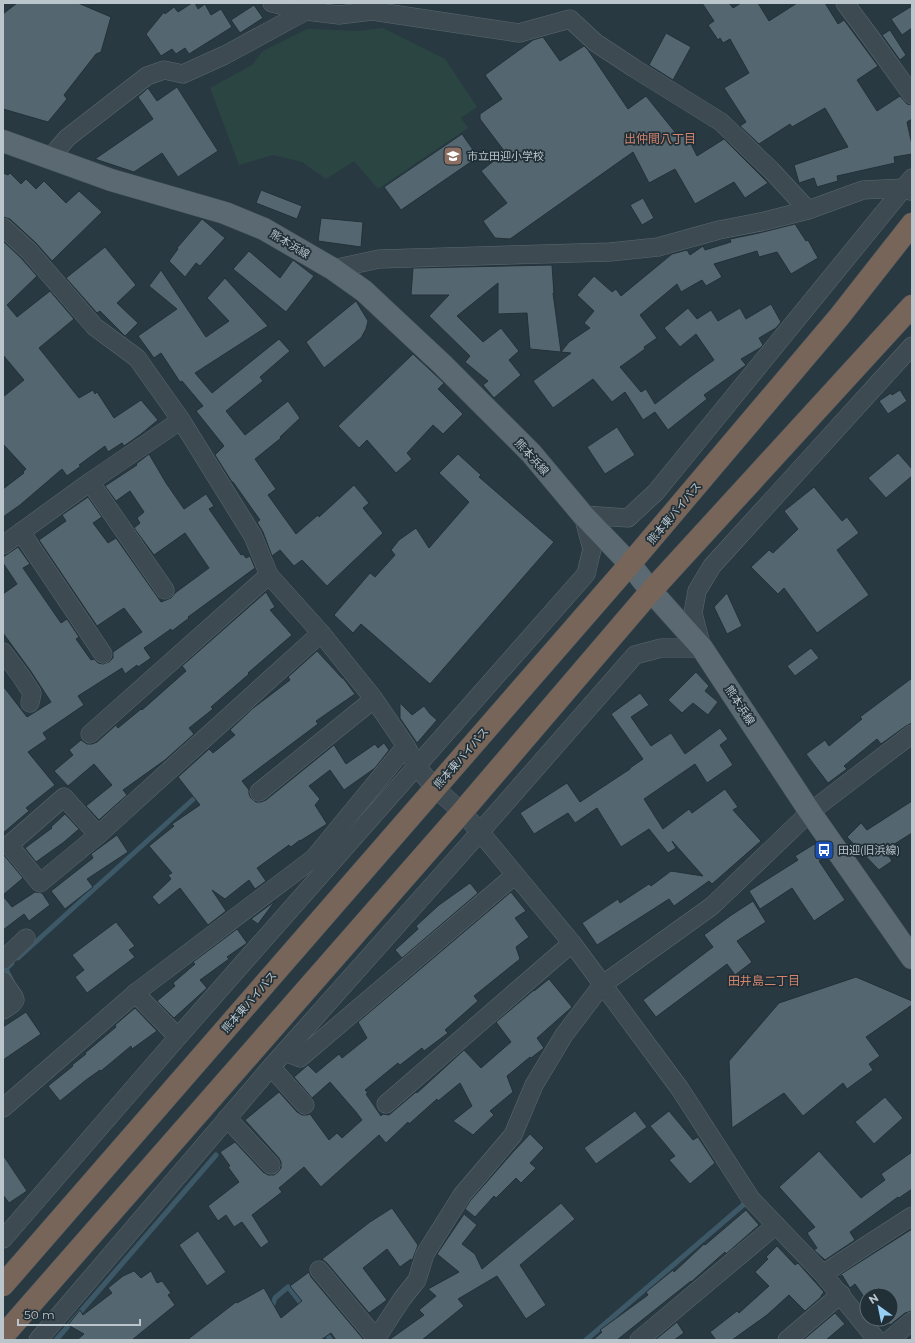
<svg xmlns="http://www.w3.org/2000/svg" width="915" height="1343" font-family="Montserrat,'Noto Sans JP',sans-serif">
<rect width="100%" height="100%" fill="#283942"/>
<!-- green -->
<path fill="#2b4542" d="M383 28 445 59 477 107 461 118 468 128 378 189 354 161 326 179 302 162 273 155 239 165 210 88 252 65 263 51 307 29 358 31Z"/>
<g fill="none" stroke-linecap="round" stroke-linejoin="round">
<!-- stream -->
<g stroke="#3d5968" stroke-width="5">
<path d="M18 958 199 794"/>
<path d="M12 981 6 969 12 963"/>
<path d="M271 1310 275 1298 288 1287 304 1307"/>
<path d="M324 1331 331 1340"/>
<path d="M56 1340 216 1155"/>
<path d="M586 1340 749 1200"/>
</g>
</g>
<!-- building -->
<g fill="#54666f" stroke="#233139">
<path d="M17 3H78L111 17 101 52 96 54 64 95 67 99 48 122 3 109V14Z"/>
<path d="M192 3H195L198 9 205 4 211 15 221 9 232 27 189 54 185 48 176 54 172 49 161 56 146 34 164 12 165 14 174 7 178 12Z"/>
<path d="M702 3H729L733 8 741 3H758L769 21 797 3H825L838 24 844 20 878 66 857 80 877 111 900 96 907 104 912 105V119L907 122 912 145V154L894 157 895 163 837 176 838 181 817 187 814 178 799 183 794 165 848 147 825 108 792 127 790 124 759 144 740 126 746 122 724 88 749 73 730 39 723 43 720 38 718 40 708 25 714 21Z"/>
<path d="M254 5 263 18 240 33 231 20Z"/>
<path d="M912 6V28L902 35 891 19Z"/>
<path d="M890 30 906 55 900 60 882 35Z"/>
<path d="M666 33 691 47 673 80 649 65Z"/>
<path d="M543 37 560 61 584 46 588 50 628 109 646 96 679 137 686 134 697 156 724 139 768 183 745 198 734 182 695 204 675 169 649 183 633 152 510 239 495 238 483 221 507 203 481 171 505 152 480 119V114L502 99 485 75 533 40Z"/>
<path d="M177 87 218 151 178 177 162 153 134 172 95 159 153 119 138 97 148 88 157 101Z"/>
<path d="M462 134 478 157 401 210 384 187Z"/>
<path d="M3 173 8 175 10 173 21 184 26 179 36 189 44 181 66 203 79 191 102 212 52 261 36 243 10 219 3 217Z"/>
<path d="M261 190 302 206 297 219 256 203Z"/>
<path d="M643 198 654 218 642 225 630 205Z"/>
<path d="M321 218 363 222 361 247 318 241Z"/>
<path d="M202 219 225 238 200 266 196 263 185 277 169 261 178 249 177 248Z"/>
<path d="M795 224 806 241 808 240 818 258 791 274 777 252 759 257 757 251 714 264 722 277 706 286 702 280 681 292 677 284 640 315 657 338 644 347 645 349 620 367 641 392 646 389 655 404 690 377 714 360 696 334 680 347 664 328 688 308 697 319 711 310 718 321 740 308 746 319 771 304 781 322 776 328 759 338 763 345 760 348 741 359 746 365 704 395 707 399 668 430 655 412 643 420 625 392 612 402 593 379 553 408 533 381 571 353 530 349 527 313 498 314V283L457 316 483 342 501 328 519 351 509 360 521 375 494 398 483 385 488 381 465 362 470 356 429 316 449 295H411L413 268 552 265 554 294 553 293 561 352 569 342 590 328 584 323 594 311 577 295 594 276 612 292 616 289 621 296 672 254 687 250 690 255 703 246 705 250 731 242 730 239 759 233Z"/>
<path d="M3 241 21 258 37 276 7 305 17 317 50 291 74 319 39 348 79 398 93 390 95 394 97 392 114 418 141 400 158 420 141 434 124 446 122 443 108 452 105 446 79 465 81 466 67 476 62 469 20 505 3 517V489L24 473 23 472 26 469 3 444V397L24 380 3 355Z"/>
<path d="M105 247 136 285 117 303 138 323 125 336 100 311 97 313 66 278Z"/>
<path d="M249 251 280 278 293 260 314 276 286 312 233 269Z"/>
<path d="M161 270 206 337 229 321 207 298 225 278 268 326 195 373 212 393 279 339 290 351 260 377 263 381 226 411 245 435 288 401 300 418 280 437 281 438 255 459 276 489 268 495 296 534 318 515 319 517 354 485 369 503 363 508 383 533 327 586 302 560 294 566 280 550 272 556 263 532 257 522 260 520 233 482H232L215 455 224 446 196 411 203 406 182 381 180 382 161 353 154 358 138 336 177 309 149 286Z"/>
<path d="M356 301 368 321 366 329 361 338 324 368 306 342Z"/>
<path d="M413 354 444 383 438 389 463 414 443 434 433 425 407 453 412 459 396 473 367 440 359 448 338 426Z"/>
<path d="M900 390 907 401 888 414 879 401 891 393 892 395Z"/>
<path d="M617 427 635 455 605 474 587 447Z"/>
<path d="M898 453 912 469V476L886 498 868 478Z"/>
<path d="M149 454 166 483 184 509 206 494 214 506 209 509 241 555 243 554 246 558 250 556 255 568 188 617 189 618 172 631 171 629 144 648 151 658 138 667 137 665 125 674 122 668 78 696 84 705 43 733 47 739 28 752 55 785 26 808 29 811 3 833V686L27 717 51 702 30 670 3 633V594L17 584 3 563V557L18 547 30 564 23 568 61 623 67 619 79 637 76 639 91 660 94 659 98 663 103 664 109 662 113 658V652L142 632 124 608 97 626 39 540 66 521 62 515 88 497 102 517 93 523 108 543 116 538 161 602 171 598 175 593 209 568 185 533 154 555 134 528 140 523 137 518 144 512 130 491 116 501 105 486 137 465 136 464Z"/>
<path d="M458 454 481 475 479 477 554 542 430 684 361 624 353 633 334 615 370 573 375 577 395 555 391 550 399 540 416 528 429 548 469 502 439 473Z"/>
<path d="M814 487 842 521 847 517 859 533 837 550 869 595 817 633 784 588 778 594 751 567 769 550 773 553 798 529 784 511Z"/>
<path d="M266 592 275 607 270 610 292 635 248 673 249 674 211 707 213 709 189 728 194 734 165 760 123 790 127 795 99 820 86 806 112 785 94 764 68 786 54 771 73 755 69 750 81 740 87 744H92L97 742 116 725 118 728 141 709 142 710 186 671 182 666Z"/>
<path d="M727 593 742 626 727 634 714 607Z"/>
<path d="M811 648 819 658 795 676 787 666Z"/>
<path d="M317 651 342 678H343L355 694 316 721 318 724 242 781 249 790V794L251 798 256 802H261L266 800 334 745 346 764 375 744 378 748 384 743 389 750 375 768 344 790 330 770 309 786 320 799 315 805 327 824 300 841V840L291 847 289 845 257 868 266 881 255 889 249 880 225 899 212 890 226 911 208 925 180 888 159 905 152 897 171 879 168 875 172 873 149 846 174 826 172 824 200 805 178 777 208 750 209 749 213 753 235 735 230 730 252 709 290 680 288 677Z"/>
<path d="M696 672 709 686 705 691 718 702 708 715 693 703 682 713 668 700Z"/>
<path d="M912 678V723L906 726 881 744 877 739 844 766 847 769 828 783 806 754 825 740 829 746 862 719 860 717Z"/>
<path d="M640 693 649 705 631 717 651 746 671 733 685 754 720 728 728 739 720 745 733 765 707 783 695 764 644 799 663 829 689 809 692 813 725 789 738 807 733 810 761 841 712 884 709 881 674 906 669 899 597 945 582 923 618 899 620 903 649 884 651 886 671 871 703 876 672 841 676 848 668 853 649 829 621 847 597 808 575 823 568 813 534 834 520 813 567 783 580 802 630 769V768L643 759 611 714Z"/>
<path d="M400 703 412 715 424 706 430 714 437 720 417 743 400 718Z"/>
<path d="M912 801V833L885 850 892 861 879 870 847 837 861 823 867 830Z"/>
<path d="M65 814 79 829 64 842 36 862 25 848 52 828 51 827Z"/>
<path d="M117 835 128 852 87 879 93 887 65 909 51 891 93 858 91 854Z"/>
<path d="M816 843 826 857 819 861 845 900 814 921 792 888 760 909 749 891 798 860 795 856Z"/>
<path d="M3 854 23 878 3 895Z"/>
<path d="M470 883 478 893 402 958 395 950 418 929 416 926 439 905Z"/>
<path d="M35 892 42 893 50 905 29 921 24 914 3 930V896L12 907Z"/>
<path d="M511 892 526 911 515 918 529 937 516 947 520 959 474 996 478 1001 445 1030 448 1033 424 1051 422 1048 400 1065 398 1063 365 1090 368 1093 366 1094 381 1116 383 1114 389 1115 416 1092 417 1093 464 1050 481 1068 511 1042 496 1022 534 990V991L549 979 572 1007 537 1038 544 1048 531 1058 530 1057 507 1076 513 1092 490 1111 494 1115 473 1135 453 1121 472 1106 460 1083 438 1101 437 1099 409 1124 408 1122 386 1143 379 1135 321 1187 304 1167 279 1188 282 1192 252 1215 269 1242 261 1248 242 1222 234 1227 226 1215 218 1221 208 1206 239 1182 228 1167 230 1166 220 1152 235 1142 263 1172 268 1175H274L278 1172 281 1168V1162L279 1158 245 1120 279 1092 297 1112 302 1115H307L310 1114 329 1140 337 1133 342 1138 362 1120 356 1112 330 1082 312 1098 294 1077 308 1065 316 1073 339 1054 342 1058 367 1038 358 1022Z"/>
<path d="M275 901 258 924 251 919Z"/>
<path d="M753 901 766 922 737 941 752 962 735 975 727 964 656 1017 643 1000 713 947 704 935 730 916Z"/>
<path d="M116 922 135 946 129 950 135 957 87 993 75 977 84 970 72 955Z"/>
<path d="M237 929 247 943 227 957 229 959 200 980 207 988 174 1018 157 1001 175 986 173 983 195 964 193 962Z"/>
<path d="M856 977 912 1001V1005L866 1037 880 1056 869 1064 873 1070 847 1089 843 1083 803 1116 784 1093 732 1128 729 1061 779 1003Z"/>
<path d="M135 1008 157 1031 132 1049 131 1046 101 1071 100 1070 86 1080 60 1101 48 1086 73 1066 72 1065 86 1054 85 1053 116 1027 115 1025Z"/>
<path d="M26 1012 41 1034 3 1060V1027Z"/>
<path d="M885 1097 903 1118 874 1144 855 1122Z"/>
<path d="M635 1111 647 1127 596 1164 584 1148Z"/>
<path d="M669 1111 693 1140 698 1137 715 1163 690 1184 669 1160 675 1156 650 1126Z"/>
<path d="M530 1134 544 1148 530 1163 536 1168 521 1183 516 1178 496 1198 494 1196 475 1217 465 1209 470 1201 513 1152Z"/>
<path d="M819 1151 861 1198 885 1180 881 1174 912 1152V1189L899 1198 898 1197 850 1232 855 1240 825 1260 814 1250 817 1248 807 1233 815 1227 779 1187Z"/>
<path d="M3 1155 27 1191 9 1203 3 1195Z"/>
<path d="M561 1203 575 1219 520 1265 546 1305 526 1319 497 1276 458 1299 464 1306 422 1340H389L424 1315 419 1310 436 1296 428 1289 459 1272 437 1254 464 1214 477 1225 462 1244 475 1254 482 1269Z"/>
<path d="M392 1208 418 1245 412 1261 411 1259 400 1267 387 1249 363 1268 387 1300 369 1313 327 1263 322 1259 370 1222Z"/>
<path d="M746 1210 759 1225 726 1254 725 1252 691 1282V1281L617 1340H593L602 1332 600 1330 648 1295 646 1292 673 1270 674 1272 704 1244 705 1245Z"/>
<path d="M912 1229V1311L905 1313 890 1325 886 1319H891V1295H868L867 1294V1301L855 1284 850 1288 842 1275 839 1277 838 1276Z"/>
<path d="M198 1231 226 1272 207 1286 179 1245Z"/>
<path d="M777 1246 795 1265 798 1263 824 1292 821 1296V1297L805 1311 789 1295 767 1315 732 1340H716L710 1332 737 1311 739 1313 769 1286 755 1272 768 1259 766 1257Z"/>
<path d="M134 1271 141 1278 151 1271 157 1283 162 1281 171 1293 168 1295 175 1305 132 1340H77L84 1334 68 1325 80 1310 83 1315 112 1293 108 1288 123 1276Z"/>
<path d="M309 1272 311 1277 364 1340H336L331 1333 321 1340H187L236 1302 237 1303 264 1288 281 1318 302 1301 290 1286Z"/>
<path d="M835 1313 845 1324 826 1340H803Z"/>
<path d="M677 1322 684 1333 674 1340H655Z"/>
</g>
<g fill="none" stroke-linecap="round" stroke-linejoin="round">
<defs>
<g id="minor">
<path d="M272 3 306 11 339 15 372 11 519 33 570 19 596 43 634 68 721 122 771 170 808 210"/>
<path d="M845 3 871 38 912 95"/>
<path d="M50 158 67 138 147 76 164 70 183 74 225 55 306 11"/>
<path d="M3 227 29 251 95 327 137 358 181 420 253 536 269 575 321 633 374 699 406 746 417 767 435 788 462 812 480 832 572 943 680 1089 751 1199 823 1274 877 1340"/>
<path d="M333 269 379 259 610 252 658 247 719 230 765 221 808 210 863 190 904 188 910 191"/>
<path d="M90 482 165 590"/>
<path d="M21 532 103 654"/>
<path d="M3 545 90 482 181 420"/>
<path d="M3 652 21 676 32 693 30 703"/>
<path d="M90 734 269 575"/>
<path d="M259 792 374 699"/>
<path d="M98 835 64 797 9 845 40 883 98 835 321 633"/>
<path d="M3 960 26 938"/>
<path d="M3 981 14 997 15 1000 12 1004 3 1010"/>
<path d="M135 993 178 1037"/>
<path d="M285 1052 300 1058 515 875"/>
<path d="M271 1067 305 1105"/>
<path d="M386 1104 572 943"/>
<path d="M3 1108 138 991 314 858 406 746"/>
<path d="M227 1118 271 1165"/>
<path d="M3 1239 178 1037 586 574 592 549 583 515 628 518 656 492 912 178"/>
<path d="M319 1270 376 1338"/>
<path d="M823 1274 861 1249 912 1216"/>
<path d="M38 1340 271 1067 480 832 635 655 661 648H702L693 613 697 591 712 566 912 346"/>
<path d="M375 1340 402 1299 417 1280 425 1254 462 1195 513 1135 534 1085 564 1035 602 985 712 906 810 812 912 734"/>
<path d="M639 1340 776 1225"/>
<path d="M787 1340 841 1294"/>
<path d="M889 1340 912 1321"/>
</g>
<path id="major" d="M3 141 111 180 225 213 264 229 333 269 364 291 442 364 531 453 583 515 630 564 651 591 702 648 810 812 912 958"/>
<g id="highway">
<path d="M3 1285 630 564 839 317 912 224"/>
<path d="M3 1336 462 812 651 591 912 306"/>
</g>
</defs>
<!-- minor casing -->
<use href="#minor" stroke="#5b686f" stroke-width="19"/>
<!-- major casing -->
<use href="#major" stroke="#49565e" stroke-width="23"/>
<!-- highway casing -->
<use href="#highway" stroke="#47555c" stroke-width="23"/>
<!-- minor -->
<use href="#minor" stroke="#3d4a52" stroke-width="18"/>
<!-- major -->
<use href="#major" stroke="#5b6a72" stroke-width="22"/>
<!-- highway -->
<use href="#highway" stroke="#78655a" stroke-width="22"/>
</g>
<!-- icons -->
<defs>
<symbol id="school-square" viewBox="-11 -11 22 22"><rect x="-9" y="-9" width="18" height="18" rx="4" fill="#8d6e63" stroke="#212f37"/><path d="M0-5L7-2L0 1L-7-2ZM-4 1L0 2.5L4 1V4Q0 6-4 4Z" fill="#fff"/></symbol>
<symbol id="bus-square" viewBox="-11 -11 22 22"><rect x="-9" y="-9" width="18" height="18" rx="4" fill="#1a4fb4" stroke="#212f37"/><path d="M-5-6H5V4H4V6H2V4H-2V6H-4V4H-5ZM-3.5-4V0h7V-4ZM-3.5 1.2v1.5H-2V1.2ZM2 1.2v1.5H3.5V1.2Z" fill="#fff"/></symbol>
</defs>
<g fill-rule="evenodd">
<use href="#school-square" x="442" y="145" width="22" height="22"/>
<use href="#bus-square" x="813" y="839" width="22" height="22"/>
</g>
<g text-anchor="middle" stroke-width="3.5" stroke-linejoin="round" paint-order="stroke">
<!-- poi labels -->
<g font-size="11" fill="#bac5cc" stroke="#212f37" text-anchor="start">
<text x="467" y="160">市立田迎小学校</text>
<text x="838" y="854">田迎(旧浜線)</text>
</g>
<!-- street labels -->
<g font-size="11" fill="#bac5cc" stroke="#212f37">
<text transform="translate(290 244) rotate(31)" y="4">熊本浜線</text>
<text transform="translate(532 457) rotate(48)" y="4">熊本浜線</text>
<text transform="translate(674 513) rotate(-50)" y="4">熊本東バイパス</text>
<text transform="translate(740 705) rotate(57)" y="4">熊本浜線</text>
<text transform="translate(461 758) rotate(-49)" y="4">熊本東バイパス</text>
<text transform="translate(249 1002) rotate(-49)" y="4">熊本東バイパス</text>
</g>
<!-- neighbourhood labels -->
<g font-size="12" fill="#d2846e" stroke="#212f37">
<text x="660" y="143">出仲間八丁目</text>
<text x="764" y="985">田井島二丁目</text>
</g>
</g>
<!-- border -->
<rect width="915" height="1343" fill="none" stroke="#bac5cc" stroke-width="8"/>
<!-- north arrow -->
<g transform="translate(879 1307) rotate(327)"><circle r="19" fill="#212f37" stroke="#5e6b73"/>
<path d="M0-3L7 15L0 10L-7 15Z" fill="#96cff4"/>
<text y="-6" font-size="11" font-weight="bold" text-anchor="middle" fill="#bac5cc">N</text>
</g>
<!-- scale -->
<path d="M18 1319v6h122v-6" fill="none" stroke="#bac5cc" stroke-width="2"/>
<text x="24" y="1319" font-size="12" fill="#bac5cc" stroke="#212f37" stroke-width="3" paint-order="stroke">50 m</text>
</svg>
